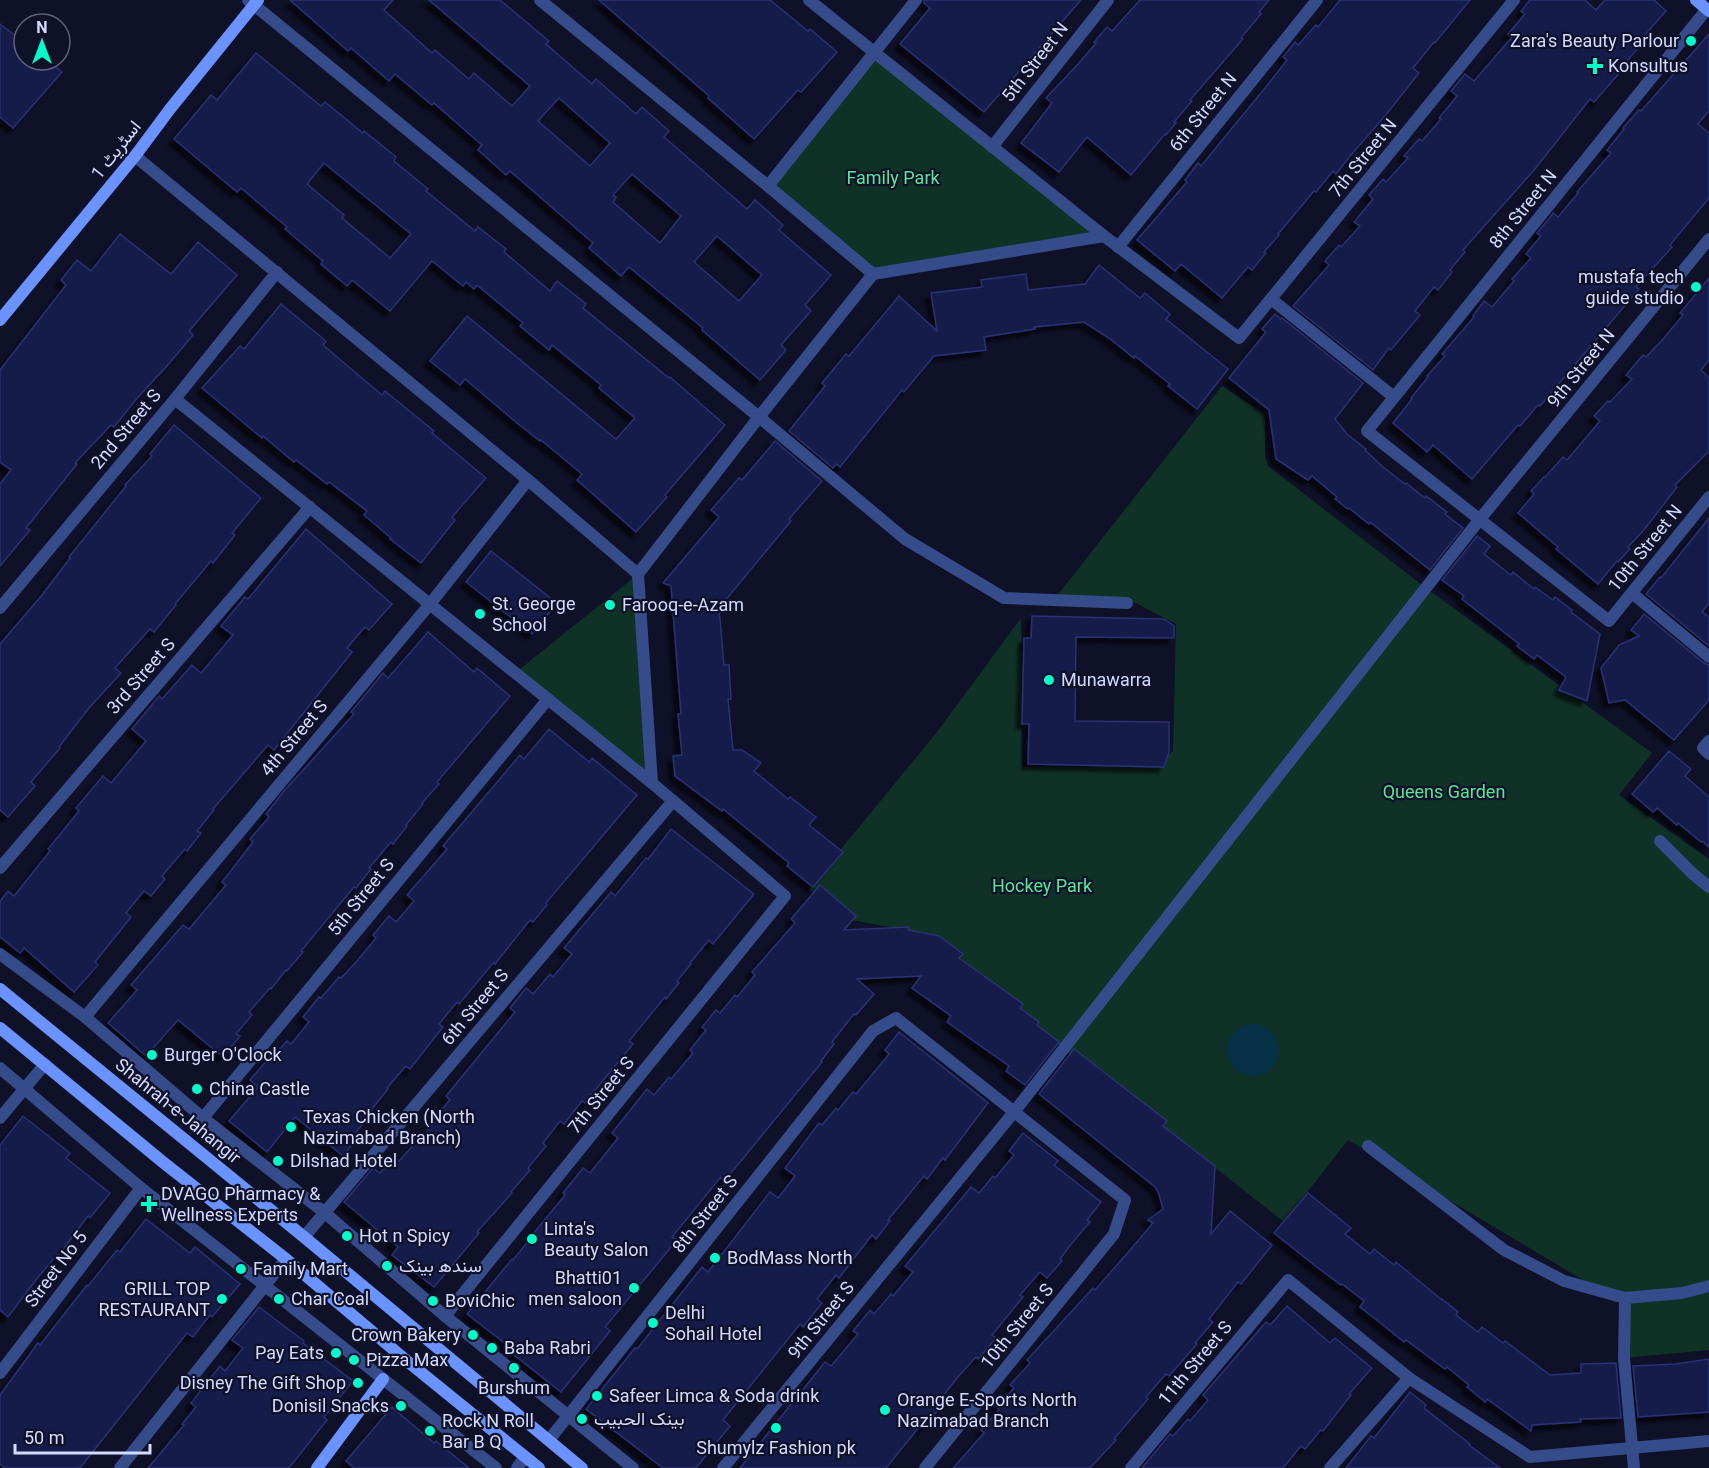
<svg xmlns="http://www.w3.org/2000/svg" width="1709" height="1468" font-family="Roboto,Vazirmatn,sans-serif">
<defs>
<filter id="shadow"><feDropShadow dx="-5.5" dy="5.5" stdDeviation="1.5" flood-color="#0009"/></filter>
</defs>
<rect width="100%" height="100%" fill="#0e1127"/>
<!-- green -->
<g fill="#103126">
<path d="M874 52 1104 236 873 274 768 186Z"/>
<path d="M1222 386 1265 414V455L1268 466 1426 588 1652 753 1619 795 1709 859V1350L1624 1358 1625 1305 1348 1140 1284 1222 1064 1049 901 929 851 920 808 889 937 732 1021 618 1022 767 1156 766 1173 751 1176 624 1130 600 1056 597Z"/>
<path d="M638 574 652 783 515 673Z"/>
</g>
<!-- water -->
<circle fill="#073146" cx="1253" cy="1050" r="26"/>
<!-- building -->
<g fill="#181d49" stroke="#293176" stroke-width="1.5" fill-rule="evenodd" filter="url(#shadow)">
<path d="M290 0H393L384 10 432 53 435 50 469 79 474 73 512 106 530 86 429 0H500L549 41 546 44 592 84 596 79 636 114 642 107 669 131 664 137 747 209 755 200 783 225 779 230 831 275 805 305 811 311 781 345 786 350 760 380 702 330 703 328 629 267 621 276 589 248 593 243 510 171 506 175 478 150 482 145 434 103 432 105 395 74 389 81 351 48 348 51ZM559 98 610 143 590 166 538 121ZM632 174 681 216 660 243 613 202 616 197 613 195ZM717 236 762 275 739 301 694 262Z"/>
<path d="M599 0H770L808 31 810 29 837 52 801 92 798 90 754 139 708 98 709 96Z"/>
<path d="M924 0H1081L984 112 900 44 930 8 924 3Z"/>
<path d="M1140 0H1269L1259 12 1261 14 1241 38 1243 39 1190 100 1192 101 1174 122 1176 123 1166 135 1165 134 1131 175 1087 137 1059 172 1021 143 1052 103 1046 98 1078 64 1096 43 1094 42 1107 27 1112 31Z"/>
<path d="M1340 0H1470L1435 43 1434 42 1413 68 1419 73 1385 116 1350 156 1336 174 1333 171 1316 192 1314 191 1278 234 1279 235 1264 252 1266 253 1252 270 1248 267 1222 298 1181 264 1175 271 1137 240 1187 182 1185 180 1198 163 1201 166 1269 83 1287 60 1283 57 1295 42 1298 45 1316 25 1318 27Z"/>
<path d="M1530 0H1585L1596 10 1605 0H1654L1666 11 1636 45 1639 47 1621 68 1623 69 1594 102 1590 99 1535 169 1463 250 1465 252 1450 270 1452 272 1438 290 1434 287 1415 311 1420 315 1391 350 1389 348 1373 370 1293 306 1329 265 1325 261 1339 245 1341 247 1360 226 1354 222 1373 199 1369 195 1383 179 1386 182 1408 158 1404 156 1419 139 1422 141 1441 119 1439 118 1457 96 1451 91 1465 74 1474 81 1512 37 1508 34 1525 14 1521 11Z"/>
<path d="M0 24 24 42V60H47L62 72 13 128 0 117Z"/>
<path d="M1709 34V111L1698 124 1709 133V198L1670 245 1672 247 1636 287 1639 289 1540 406 1538 405 1520 426 1518 425 1472 479 1433 445 1427 452 1393 423 1412 399 1411 398 1428 377 1427 376 1445 356 1442 354 1474 317 1473 316 1484 301 1492 307 1514 281 1512 279 1531 258 1526 254 1541 236 1537 233 1552 215 1553 213 1558 217 1578 193 1577 192 1611 153 1607 150 1624 129 1623 128 1639 110 1641 111Z"/>
<path d="M256 53 321 106 325 102 363 133 364 131 396 157 394 161 428 189 426 191 475 231 478 227 506 249 504 252 550 291 557 281 586 304 583 308 669 378 670 377 725 425 665 495 667 497 636 532 577 480 582 474 541 440 540 441 517 423 465 379 460 385 430 361 467 316 616 439 635 418 599 388 601 385 552 345 549 350 520 326 523 323 477 285 474 289 466 282 463 286 432 261 390 311 352 280 347 286 321 264 323 261 285 229 287 227 241 188 237 192 174 139 211 95 217 100ZM324 163 411 234 390 258 342 218 344 215 307 184Z"/>
<path d="M120 234 171 274 198 242 237 275 189 331 193 335 167 366 138 397 114 427 111 425 75 463 77 464 26 528 30 530 0 566V484L11 470 0 462V370L66 285 61 280 77 260 91 271Z"/>
<path d="M1099 265 1140 298 1145 293 1170 314 1166 319 1228 369 1197 409 1168 386 1170 384 1135 356 1134 358 1109 338 1084 322 1034 327 1035 329 984 337 986 350 934 356 904 392 902 390 840 467 836 464 833 468 789 431 825 386 822 383 846 354 849 356 899 296 937 331 931 293 982 287 981 280 1026 274 1028 290 1085 284Z"/>
<path d="M1709 278V360L1701 370 1709 378V451L1675 485 1677 487 1644 530 1628 547 1630 549 1618 562 1617 561 1598 584 1556 549 1558 547 1518 513 1534 494 1531 491 1544 477H1545L1563 457 1567 460 1600 421 1594 416 1608 401 1610 402 1632 379 1626 375 1643 355 1646 357 1663 339 1683 315 1680 313Z"/>
<path d="M281 304 326 341 323 345 382 395 385 391 434 431 432 433 486 478 452 517 455 520 421 563 390 539 391 538 364 515 367 511 329 482 327 484 296 460 294 462 263 436 262 438 202 388 240 346 244 349Z"/>
<path d="M1275 314 1281 319 1282 318 1363 383 1335 419 1347 434 1366 449 1365 450 1383 467 1405 484 1406 483 1425 498 1426 496 1447 512 1445 514 1463 528 1430 570 1370 522 1369 524 1349 508 1348 509 1335 499 1337 497 1312 476 1308 480 1276 459 1269 410 1229 378 1266 332 1262 329Z"/>
<path d="M174 425 261 498 232 533 235 535 213 563 211 561 175 604 176 605 154 632 150 629 115 668 121 673 89 708 59 747 60 748 31 782 35 786 8 817 0 810V644L42 595 70 558 69 557 126 486 125 485 152 456 150 454Z"/>
<path d="M775 441 822 481 789 519 791 521 719 608 724 665H729L731 699H728L733 750H742L761 763 754 771 788 799 790 797 816 817 809 825 843 852 813 887 787 866 789 863 723 809 722 811 675 776 673 756 682 755 678 714H681L671 586 663 583 719 517 711 510 739 478 742 480Z"/>
<path d="M1709 518V603L1702 612 1709 617V646L1646 594 1660 577 1661 578Z"/>
<path d="M306 529 392 604 369 630 365 627 347 648 352 652 274 750 268 745 213 809 214 810 197 831 201 833 187 851 185 849 162 876 165 879 151 896 144 891 126 913 131 917 95 962 98 965 74 992 24 948 20 953 0 937V901L8 891 14 896 50 851 48 849 79 811 76 808 103 776 111 783 146 741 132 729 159 696 162 699 192 665 201 673 233 635 221 626 245 597 248 599Z"/>
<path d="M1477 536 1490 546 1484 554 1511 575 1513 572 1534 589 1535 587 1553 600 1555 597 1572 610 1571 612 1600 634 1587 701 1559 690 1566 677 1537 655 1534 659 1517 646 1519 644 1462 599 1464 596 1442 580Z"/>
<path d="M491 551 557 603 532 634 466 582Z"/>
<path d="M1644 614 1704 663 1709 665V700L1674 740 1625 700 1609 703 1601 668 1619 645 1639 636 1631 630Z"/>
<path d="M1032 616 1164 619 1174 626V638L1076 637 1075 721 1169 722V752L1164 767 1028 764 1029 724H1022L1024 638H1031Z"/>
<path d="M428 632 474 672 477 668 510 696 437 782 439 784 422 803 423 804 406 825 407 826 393 844 391 842 369 868 371 869 356 888 354 887 301 951 303 952 287 971 286 970 271 989 270 988 249 1012 252 1015 236 1034 240 1036 223 1057 178 1020 146 1056 108 1023 137 990 131 985 183 925 189 929 226 885 222 882 253 842 250 839 269 817 266 814 284 791 354 714 351 712 383 673 388 678Z"/>
<path d="M549 729 589 762 592 758 637 795 546 903 547 905 533 922 530 920 495 964 494 962 459 1004 457 1002 439 1024 443 1027 410 1069 406 1066 387 1088 388 1089 371 1110 373 1112 356 1132 360 1135 343 1156 295 1117 267 1152 229 1121 258 1087 250 1080 268 1059 270 1060 287 1041 291 1044 309 1022 303 1017 319 997 321 998 339 977 341 978 356 962 376 938 373 935 389 916 396 922 414 901 407 895 447 849 443 846 520 755 524 759Z"/>
<path d="M1669 751 1691 769 1685 776 1709 797V847L1702 841 1701 842 1678 823 1677 825 1657 808 1653 812 1632 794Z"/>
<path d="M671 829 754 894 713 944 709 940 690 963 691 964 677 981 679 983 666 999 665 997 629 1041 633 1044 601 1083 585 1103 582 1101 564 1124 560 1121 543 1143 546 1146 528 1168 530 1170 511 1192 512 1193 477 1232 479 1233 434 1287 392 1255 398 1247 344 1202 373 1168 380 1173 394 1157 399 1161 416 1142 417 1143 436 1121 433 1119 450 1100 446 1096 515 1012 510 1008 526 988 533 994 550 974 553 977 572 954 564 948 611 892 615 896 646 858 648 859Z"/>
<path d="M820 885 856 916 844 930 909 927 908 930 939 936 963 954 959 958 1023 1004 1020 1008 1039 1022 1037 1025 1059 1042 1025 1085 1006 1071 1009 1066 947 1022 951 1016 912 988 921 976 857 979 874 994 856 1015 854 1014 832 1042 834 1044 821 1061 822 1062 741 1161 724 1181 720 1178 672 1237 677 1240 605 1327 610 1331 561 1392 513 1354 516 1352 467 1314 512 1259 513 1260 534 1234H533L565 1195 563 1193 583 1168 590 1173 618 1138 612 1133 647 1089 654 1095 669 1077 671 1079 693 1053 690 1050 706 1030 702 1027 716 1010 720 1013 735 995 737 997 755 975 752 972 795 923 791 919Z"/>
<path d="M899 1032 988 1103 945 1160 943 1158 927 1179 924 1176 888 1220 890 1221 876 1239 872 1235 839 1278 836 1275 817 1299 822 1303 803 1327 800 1324 723 1420 730 1426 696 1468H663L586 1409 635 1348 637 1349 702 1267 708 1272 770 1192 778 1198 795 1176 785 1168 819 1123 822 1125 836 1108 838 1110 853 1092 856 1094 889 1054 885 1050Z"/>
<path d="M1074 1049 1167 1121 1163 1126 1215 1166 1211 1234 1230 1211 1272 1245 1241 1284 1238 1282 1209 1319 1213 1322 1195 1343 1197 1344 1169 1376 1166 1374 1146 1397 1148 1399 1114 1439 1116 1440 1090 1468H953L984 1433 981 1430 999 1410 997 1407 1014 1388 1010 1385 1030 1363 1027 1360 1093 1288 1095 1290 1130 1250 1153 1223 1148 1220 1163 1209 1159 1194 1155 1187 1039 1094Z"/>
<path d="M23 1116 70 1153 66 1158 110 1193 90 1218 88 1216 58 1256 57 1255 39 1276 8 1317 0 1310V1145Z"/>
<path d="M1023 1133 1058 1161 1054 1165 1101 1202 1087 1220 1090 1222 1072 1243 1060 1259 1062 1261 1047 1278 1040 1272 1020 1295 1023 1297 992 1335 996 1338 978 1359 976 1357 957 1378 939 1401 943 1404 923 1428 920 1426 886 1468H740L825 1362 831 1366 858 1334 853 1331 870 1310 874 1314 891 1294 893 1296 913 1272 905 1266 971 1187 979 1193 993 1176 995 1178 1014 1155 1009 1151Z"/>
<path d="M1308 1193 1351 1228 1345 1234 1370 1254 1374 1249 1394 1265 1396 1262 1442 1300V1299L1458 1312 1456 1315 1478 1332 1482 1327 1503 1343 1505 1341 1550 1375 1581 1373V1364L1616 1363 1621 1418 1580 1419 1581 1422 1532 1425 1531 1431 1487 1399 1485 1402 1467 1387 1469 1385 1447 1367 1445 1369 1406 1340 1404 1342 1383 1325 1360 1307 1364 1301 1342 1284 1341 1285 1318 1268 1274 1233Z"/>
<path d="M146 1219 190 1253 195 1247 240 1284 212 1317 210 1315 193 1337 187 1333 80 1468H5L0 1464V1395L38 1343 40 1345 87 1285 88 1286 117 1250 120 1252Z"/>
<path d="M1287 1306 1330 1343 1335 1338 1372 1368 1349 1394 1351 1395 1323 1431 1321 1430 1305 1449 1301 1446 1283 1468H1142L1170 1434 1173 1436 1188 1419 1190 1421 1208 1400 1203 1395 1266 1322 1270 1325Z"/>
<path d="M259 1307 304 1341 303 1343 353 1381 324 1417 327 1420 289 1468H148L184 1425 182 1424 196 1407 191 1403 208 1381 220 1366 225 1371 243 1348 232 1340Z"/>
<path d="M1709 1359V1412L1638 1417 1633 1366 1676 1364Z"/>
<path d="M1410 1392 1426 1405 1424 1408 1470 1444 1469 1445 1500 1468H1346L1371 1436 1374 1438Z"/>
<path d="M392 1407 434 1443 436 1441 469 1468H354L346 1461Z"/>
</g>
<g fill="none" stroke-linecap="round" stroke-linejoin="round">
<!-- street -->
<g stroke="#364b89" stroke-width="12">
<path d="M248 0 759 417 905 539 1004 598 1127 603"/>
<path d="M540 0 768 186 873 274"/>
<path d="M809 0 1104 236 1239 338 1514 0"/>
<path d="M1707 9 1367 431 1609 621 1709 497"/>
<path d="M992 147 1108 0"/>
<path d="M135 156 528 480 638 574"/>
<path d="M768 186 916 0"/>
<path d="M1118 247 1317 0"/>
<path d="M1271 299 1394 397"/>
<path d="M175 399 652 783 785 896 445 1316"/>
<path d="M1632 593 1709 657"/>
<path d="M0 608 175 399 277 272"/>
<path d="M1709 741 1703 748 1709 754"/>
<path d="M652 783 638 574 759 417 873 274 1104 236"/>
<path d="M1660 841 1693 874 1709 887"/>
<path d="M0 868 310 507"/>
<path d="M0 954 85 1017 203 1118 325 1213 445 1316 633 1468"/>
<path d="M85 1017 430 604 528 480"/>
<path d="M0 1068 141 1188 496 1468"/>
<path d="M0 1118 45 1064"/>
<path d="M203 1118 548 699"/>
<path d="M1368 1146 1504 1250 1564 1281 1625 1298 1624 1358 1634 1468"/>
<path d="M304 1237 673 801"/>
<path d="M1625 1298 1682 1293 1709 1286"/>
<path d="M0 1373 141 1188"/>
<path d="M549 1440 873 1031 896 1018 1125 1200 1114 1234 925 1468"/>
<path d="M120 1468 286 1259"/>
<path d="M517 1468 525 1457"/>
<path d="M723 1468 1014 1112 1480 519 1709 239"/>
<path d="M1131 1468 1288 1280 1409 1378 1530 1457 1709 1441"/>
<path d="M1330 1468 1409 1378"/>
</g>
<!-- secondary -->
<g stroke="#6a93ff" stroke-width="12">
<path d="M1696 0 1709 11"/>
<path d="M0 320 135 156 170 109 258 0"/>
<path d="M0 989 304 1237 582 1468"/>
<path d="M0 1028 164 1163 286 1259 407 1361 539 1468"/>
<path d="M317 1468 383 1379"/>
</g>
</g>
<!-- markers -->
<g fill="#00fecb" stroke="#0e1127" stroke-width="2">
<circle cx="1691" cy="41" r="6"/>
<path d="M1592 57h6v6h6v6h-6v6h-6v-6h-6v-6h6z"/>
<circle cx="1696" cy="287" r="6"/>
<circle cx="610" cy="605" r="6"/>
<circle cx="480" cy="614" r="6"/>
<circle cx="1049" cy="680" r="6"/>
<circle cx="152" cy="1055" r="6"/>
<circle cx="197" cy="1089" r="6"/>
<circle cx="291" cy="1127" r="6"/>
<circle cx="278" cy="1161" r="6"/>
<path d="M146 1195h6v6h6v6h-6v6h-6v-6h-6v-6h6z"/>
<circle cx="347" cy="1236" r="6"/>
<circle cx="532" cy="1239" r="6"/>
<circle cx="715" cy="1258" r="6"/>
<circle cx="387" cy="1266" r="6"/>
<circle cx="241" cy="1269" r="6"/>
<circle cx="634" cy="1288" r="6"/>
<circle cx="222" cy="1299" r="6"/>
<circle cx="279" cy="1299" r="6"/>
<circle cx="433" cy="1301" r="6"/>
<circle cx="653" cy="1323" r="6"/>
<circle cx="473" cy="1335" r="6"/>
<circle cx="492" cy="1348" r="6"/>
<circle cx="336" cy="1353" r="6"/>
<circle cx="354" cy="1360" r="6"/>
<circle cx="514" cy="1368" r="6"/>
<circle cx="358" cy="1383" r="6"/>
<circle cx="597" cy="1396" r="6"/>
<circle cx="401" cy="1406" r="6"/>
<circle cx="885" cy="1410" r="6"/>
<circle cx="582" cy="1419" r="6"/>
<circle cx="776" cy="1428" r="6"/>
<circle cx="430" cy="1431" r="6"/>
</g>
<g text-anchor="middle" stroke-width="4.5" stroke-linejoin="round" paint-order="stroke">
<!-- poi labels -->
<g font-size="18" fill="#d3dbff" stroke="#0e1127" text-anchor="start">
<text x="1679" y="47" text-anchor="end">Zara's Beauty Parlour</text>
<text x="1608" y="72">Konsultus</text>
<text x="1684" y="283" text-anchor="end">mustafa tech<tspan x="1684" dy="21">guide studio</tspan></text>
<text x="492" y="610">St. George<tspan x="492" dy="21">School</tspan></text>
<text x="622" y="611">Farooq-e-Azam</text>
<text x="1061" y="686">Munawarra</text>
<text x="164" y="1061">Burger O'Clock</text>
<text x="209" y="1095">China Castle</text>
<text x="303" y="1123">Texas Chicken (North<tspan x="303" dy="21">Nazimabad Branch)</tspan></text>
<text x="290" y="1167">Dilshad Hotel</text>
<text x="161" y="1200">DVAGO Pharmacy &amp;<tspan x="161" dy="21">Wellness Experts</tspan></text>
<text x="544" y="1235">Linta's<tspan x="544" dy="21">Beauty Salon</tspan></text>
<text x="359" y="1242">Hot n Spicy</text>
<text x="727" y="1264">BodMass North</text>
<text x="399" y="1272">سندھ بینک</text>
<text x="253" y="1275">Family Mart</text>
<text x="622" y="1284" text-anchor="end">Bhatti01<tspan x="622" dy="21">men saloon</tspan></text>
<text x="210" y="1295" text-anchor="end">GRILL TOP<tspan x="210" dy="21">RESTAURANT</tspan></text>
<text x="291" y="1305">Char Coal</text>
<text x="445" y="1307">BoviChic</text>
<text x="665" y="1319">Delhi<tspan x="665" dy="21">Sohail Hotel</tspan></text>
<text x="461" y="1341" text-anchor="end">Crown Bakery</text>
<text x="504" y="1354">Baba Rabri</text>
<text x="324" y="1359" text-anchor="end">Pay Eats</text>
<text x="366" y="1366">Pizza Max</text>
<text x="346" y="1389" text-anchor="end">Disney The Gift Shop</text>
<text x="514" y="1394" text-anchor="middle">Burshum</text>
<text x="609" y="1402">Safeer Limca &amp; Soda drink</text>
<text x="897" y="1406">Orange E-Sports North<tspan x="897" dy="21">Nazimabad Branch</tspan></text>
<text x="389" y="1412" text-anchor="end">Donisil Snacks</text>
<text x="594" y="1425">بينک الحبيب</text>
<text x="442" y="1427">Rock N Roll<tspan x="442" dy="21">Bar B Q</tspan></text>
<text x="776" y="1454" text-anchor="middle">Shumylz Fashion pk</text>
</g>
<!-- street labels -->
<g font-size="18" fill="#d3dbff" stroke="#0e1127">
<text transform="translate(1035 62) rotate(-52)" y="6">5th Street N</text>
<text transform="translate(1203 112) rotate(-51)" y="6">6th Street N</text>
<text transform="translate(116 150) rotate(-52)" y="6">اسٹریٹ 1</text>
<text transform="translate(1363 158) rotate(-51)" y="6">7th Street N</text>
<text transform="translate(1523 209) rotate(-51)" y="6">8th Street N</text>
<text transform="translate(1581 368) rotate(-51)" y="6">9th Street N</text>
<text transform="translate(126 429) rotate(-50)" y="6">2nd Street S</text>
<text transform="translate(1645 548) rotate(-51)" y="6">10th Street N</text>
<text transform="translate(141 676) rotate(-49)" y="6">3rd Street S</text>
<text transform="translate(294 738) rotate(-50)" y="6">4th Street S</text>
<text transform="translate(361 897) rotate(-51)" y="6">5th Street S</text>
<text transform="translate(475 1007) rotate(-50)" y="6">6th Street S</text>
<text transform="translate(601 1095) rotate(-51)" y="6">7th Street S</text>
<text transform="translate(178 1111) rotate(39)" y="6">Shahrah-e-Jahangir</text>
<text transform="translate(705 1214) rotate(-52)" y="6">8th Street S</text>
<text transform="translate(56 1269) rotate(-53)" y="6">Street No 5</text>
<text transform="translate(821 1320) rotate(-51)" y="6">9th Street S</text>
<text transform="translate(1017 1326) rotate(-51)" y="6">10th Street S</text>
<text transform="translate(1195 1363) rotate(-50)" y="6">11th Street S</text>
</g>
<!-- park labels -->
<g font-size="18" fill="#57e798" stroke="#0e1127">
<text x="893" y="184">Family Park</text>
<text x="1444" y="798">Queens Garden</text>
<text x="1042" y="892">Hockey Park</text>
</g>
</g>
<!-- north arrow -->
<g transform="translate(42 42)"><circle r="28" fill="#0e1127" stroke="#5d627d" stroke-width="1.5"/>
<path d="M0-4.5L10 22L0 15L-10 22Z" fill="#00fecb"/>
<text y="-9" font-size="16" font-weight="bold" text-anchor="middle" fill="#d3dbff">N</text>
</g>
<!-- scale -->
<path d="M15 1444v9h135v-9" fill="none" stroke="#d3dbff" stroke-width="3"/>
<text x="24" y="1444" font-size="18" fill="#d3dbff" stroke="#0e1127" stroke-width="4.5" paint-order="stroke">50 m</text>
</svg>
